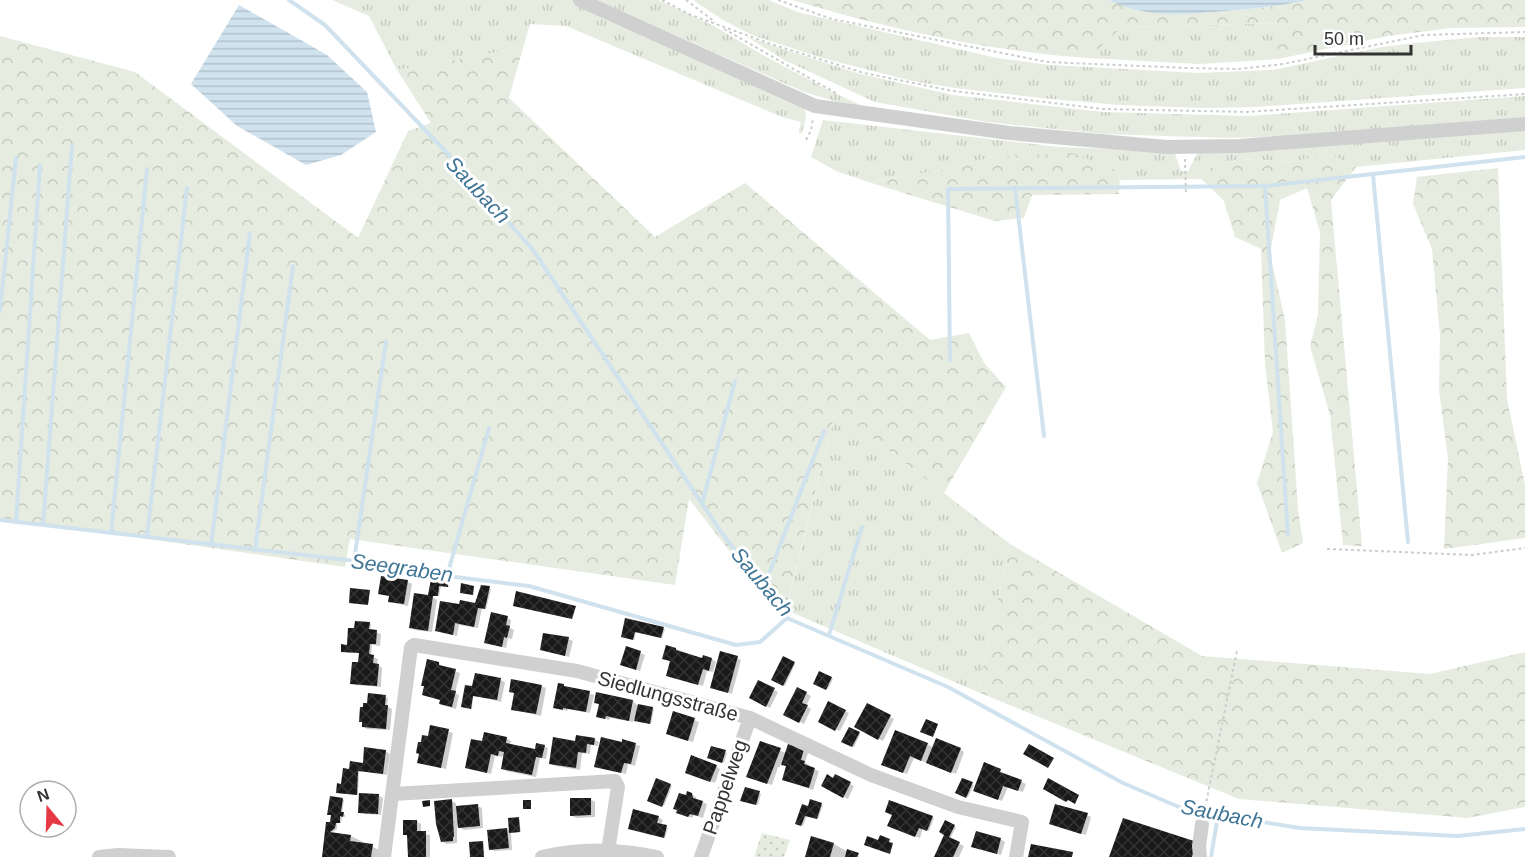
<svg xmlns="http://www.w3.org/2000/svg" width="1525" height="857" font-family="Helvetica,sans-serif">
<defs>
<pattern id="grass-tufts" width="24" height="20" patternUnits="userSpaceOnUse" patternTransform="scale(1.5)"><rect width="24" height="20" fill="#e6ecdf"/><path d="M3 7l-1-3M5 7V3M7 7l1-3M15 17l-1-3M17 17v-4M19 17l1-3" fill="none" stroke="#c6cbc0"/></pattern>
<pattern id="forest-crowns" width="20" height="18" patternUnits="userSpaceOnUse" patternTransform="scale(1.5)"><rect width="20" height="18" fill="#e6ecdf"/><path d="M2 6a3 3 0 1 1 6 0M12 15a3 3 0 1 1 6 0" fill="none" stroke="#c6cbc0"/></pattern>
<pattern id="park-dots" width="8" height="8" patternUnits="userSpaceOnUse" patternTransform="scale(1.5)"><rect width="8" height="8" fill="#e6ecdf"/><path d="M2 2h.1M6 6h.1" fill="none" stroke="#c6cbc0" stroke-width="1.8" stroke-linecap="round"/></pattern>
<pattern id="water-rules" width="6" height="5" patternUnits="userSpaceOnUse" patternTransform="scale(1.5)"><rect width="6" height="5" fill="#cfe2ee"/><path d="M0 2.5h6" fill="none" stroke="#b2c2cd"/></pattern>
<pattern id="building-cross-hatch" width="8" height="8" patternUnits="userSpaceOnUse" patternTransform="scale(1.5)"><rect width="8" height="8" fill="#1a1a1a"/><path d="M0 0l8 8M0 8l8-8" fill="none" stroke="#333"/></pattern>
</defs>
<rect width="100%" height="100%" fill="#fff"/>
<!-- grass -->
<g fill="url(#grass-tufts)">
<path d="M332 0H572L804 104 806 118 802 133H799L801 122 782 117 566 26 530 24 523 48 397 70 369 16Z"/>
<path d="M596 0H658L714 26 761 54 832 92 861 105H848L804 92Z"/>
<path d="M693 0H769L797 12 997 58 1050 65 1199 73 1273 70 1382 47 1415 43 1480 37H1525V88L1256 107 1204 108 1119 105 1041 98 955 88 912 81 822 58 752 35 723 20Z"/>
<path d="M1278 23V59L1199 64 1089 58 1122 27Z"/>
<path d="M747 37 860 74 953 95 1103 112 1248 116 1525 96V117L1296 136 1228 138 1104 134 987 122 875 102 784 60Z"/>
<path d="M823 120 1059 147 1167 151 1175 154 1181 171H1188L1198 152 1525 129V150L1356 167 1329 154 1292 162 1239 159 1195 173 1201 179 1120 180 1119 172 993 157 948 169 868 182 836 171 811 157Z"/>
<path d="M836 410 1010 544 978 692 786 610Z"/>
</g>
<!-- forest -->
<g fill="url(#forest-crowns)">
<path d="M792 0H1108C1152 18 1180 15 1226 11 1253 9 1280 6 1308 0H1525V27L1452 28 1388 36 1278 59 1277 23 1122 27 1089 58C992 52 885 28 792 0Z"/>
<path d="M0 36 135 72 358 238 408 131 431 123 397 70 523 48 509 98 655 237 745 183 930 340 969 333 984 363 1006 387 944 493 836 410 783 620 689 499 675 585 350 539 345 567 0 518Z"/>
<path d="M1073 153 1120 172 1119 194 1032 195 1024 218 995 221 868 182 948 169 993 157Z"/>
<path d="M1329 154 1356 167 1331 200 1362 546 1343 545 1330 415 1310 346 1318 315 1320 232 1307 188 1280 200 1270 254 1285 320 1298 509 1303 543 1282 553 1257 483 1273 432 1265 364 1261 249 1235 237 1224 201 1195 173 1239 159 1292 162Z"/>
<path d="M1498 168 1507 399 1525 485V538L1444 549 1448 459 1439 390 1440 335 1432 249 1413 204 1417 177Z"/>
<path d="M1010 544 1202 656 1430 674 1525 652V807L1467 818 1239 799 978 692Z"/>
</g>
<!-- park -->
<path fill="url(#park-dots)" d="M762 833 790 840 784 857H754Z"/>
<!-- water -->
<g fill="url(#water-rules)">
<path d="M1108 0H1308C1280 6 1253 9 1226 11 1180 15 1152 19 1108 0Z"/>
<path d="M239 5 327 55 367 92 376 132 341 155 306 165 237 126 191 84Z"/>
</g>
<!-- shadow -->
<g fill="#0003">
<path d="M432 581 448 583 449 587 441 586 439 596 430 595Z"/>
<path d="M408 582 412 584 408 606 394 603 389 601 390 596 380 593Z"/>
<path d="M482 586 491 589 486 609 482 608 478 628 459 625 457 636 437 631 460 606 476 605Z"/>
<path d="M430 595 437 600 432 632 415 630 410 627Z"/>
<path d="M507 618 511 620 510 628 514 630 512 639 508 638 506 648 486 642Z"/>
<path d="M626 620 663 629H665L662 638 636 632 634 640 624 637Z"/>
<path d="M369 623 371 624 370 631 381 634 380 646 372 645 371 656 378 659 377 664 382 668 381 687 356 685 351 683 359 663 360 653 344 652 370 631V628L356 627Z"/>
<path d="M568 639 573 641 569 657 541 650Z"/>
<path d="M627 648 645 655 640 671 622 665Z"/>
<path d="M676 649 703 659H712L716 662 713 672 707 671 703 686 668 675 671 662 664 658Z"/>
<path d="M737 658 741 660 732 694 712 687Z"/>
<path d="M783 658 795 664 785 686 773 679Z"/>
<path d="M439 663 442 667 460 673 455 693 459 695 456 709 445 706 441 704V700L424 695Z"/>
<path d="M820 673 833 679 828 689 815 683Z"/>
<path d="M501 680 505 682 501 702 473 695 472 709 465 707 472 688Z"/>
<path d="M758 682 778 692 770 708 751 698Z"/>
<path d="M541 686 546 688 541 716 512 709Z"/>
<path d="M564 686 594 695 590 713 568 709 567 711 555 707Z"/>
<path d="M798 689 811 696 806 706 811 709 804 724 785 714Z"/>
<path d="M369 695 388 698 387 706 392 709 390 730 367 729 363 726Z"/>
<path d="M633 701 637 705 654 709 651 724 634 719 633 722 610 718 609 720 598 716Z"/>
<path d="M829 703 849 713 840 731 820 722Z"/>
<path d="M867 705 894 719 883 741 856 727Z"/>
<path d="M694 720 699 722 693 742 672 736Z"/>
<path d="M431 727 453 733 446 769 418 762 429 738Z"/>
<path d="M849 729 860 734 854 747 843 742Z"/>
<path d="M506 738 511 741 510 745 536 751 544 746 548 748 546 759 540 758 536 777 506 771 502 768 504 757 495 756 491 774 467 768 484 742Z"/>
<path d="M594 739 599 742 598 746 591 745 590 754 582 753 580 770 555 766 551 764 577 742Z"/>
<path d="M623 741 640 746 635 766 628 764 626 774 596 766Z"/>
<path d="M761 743 786 753 804 750 808 753 805 762 809 765 808 767 819 771 813 790 784 780 787 767 781 763 780 767H778L772 785 752 778Z"/>
<path d="M927 744 934 748 960 749 964 752 956 774 914 758 907 774 887 766Z"/>
<path d="M712 748 727 753 724 763 711 758Z"/>
<path d="M385 751 390 754 387 775 359 771 358 794 379 796 383 798 381 815 364 814 359 812 361 795 339 793 351 770Z"/>
<path d="M985 764 1026 784 1023 792 1008 787 1002 801 979 792Z"/>
<path d="M716 766 720 769 715 783 691 774Z"/>
<path d="M836 776 854 786 848 799 823 786 834 780Z"/>
<path d="M657 780 672 786 664 806 649 800Z"/>
<path d="M962 780 974 785 968 797 957 792Z"/>
<path d="M746 789 761 794 758 805 744 801Z"/>
<path d="M691 794 696 797 697 800 707 804 703 818 694 815 692 818 682 815 687 797Z"/>
<path d="M342 799 344 800 342 813 345 815V817L342 816 341 823H337V829L330 834 351 836 387 854 386 857H323L332 815 329 814Z"/>
<path d="M590 799 595 802V817L576 818 571 815Z"/>
<path d="M451 801 456 803V807L477 806 482 808 483 828 464 830 457 826V843L446 844 442 841Z"/>
<path d="M890 802 934 818 929 831 923 828 920 838 893 828V814Z"/>
<path d="M821 805H823L818 819 807 815 803 826 797 824 809 808Z"/>
<path d="M1087 815 1091 817 1086 835 1051 824Z"/>
<path d="M658 817 663 820 661 825 668 828 665 838 630 828Z"/>
<path d="M519 819 521 832 511 833 512 850 494 851 490 849 507 829 511 832Z"/>
<path d="M416 821 421 824V833L430 835V857H409V837L405 834Z"/>
<path d="M946 822 956 827 950 839 964 846 959 857H936L946 834Z"/>
<path d="M1000 839 1005 842 1001 855 973 847Z"/>
<path d="M834 844 848 852 858 854 859 857H806Z"/>
</g>
<g fill="none" stroke-linecap="round" stroke-linejoin="round">
<!-- stream -->
<g stroke="#cfe2ee" stroke-width="4">
<path d="M289 0 325 25 450 156 533 250 721 532 787 618 948 687 1123 783 1186 810 1300 828 1457 836 1525 829"/>
<path d="M1373 175 1408 542"/>
<path d="M1265 186 1288 535"/>
<path d="M1015 188 1044 436"/>
<path d="M0 311 16 158"/>
<path d="M950 360 948 189 1265 186 1525 157"/>
<path d="M702 504 735 381"/>
<path d="M0 520 347 560 447 576 529 586 736 645 760 642 787 618"/>
<path d="M16 522 40 165"/>
<path d="M43 525 72 146"/>
<path d="M111 533 147 169"/>
<path d="M147 537 187 188"/>
<path d="M211 545 250 233"/>
<path d="M255 550 293 266"/>
<path d="M354 561 386 341"/>
<path d="M447 576 489 428"/>
<path d="M764 587 824 431"/>
<path d="M829 635 862 527"/>
<path d="M1211 857 1218 815"/>
</g>
</g>
<!-- building -->
<g fill="url(#building-cross-hatch)">
<path d="M381 576 408 580 404 604 388 602 389 596 378 594Z"/>
<path d="M431 579 448 582V587L439 586 438 596H433L428 631 409 628 414 593 428 595Z"/>
<path d="M461 583 474 586 473 595 460 593Z"/>
<path d="M481 585 490 586 485 609 478 608 474 627 455 623 453 635 435 631 440 601 459 604 460 600 475 603Z"/>
<path d="M350 588 370 590 368 605 349 603Z"/>
<path d="M516 591 576 606 572 619 513 606Z"/>
<path d="M491 612 508 616 506 625 510 626 507 638 504 637 502 647 484 643Z"/>
<path d="M625 618 664 627 661 638 635 632 633 640 621 637Z"/>
<path d="M355 621 370 622 369 629 377 630 376 644H370L369 654 374 655 373 663 379 664 377 686 350 684 352 662H358L359 653 341 652V644L347 645 348 628H354Z"/>
<path d="M543 633 569 637 565 656 540 650Z"/>
<path d="M666 645 676 648V650L702 658 703 655 712 658 709 671 703 669 698 685 666 676 670 661 662 659Z"/>
<path d="M626 646 641 651 636 670 620 665Z"/>
<path d="M720 651 738 656 728 693 710 688Z"/>
<path d="M783 656 795 662 783 686 771 680Z"/>
<path d="M427 659 439 662V665L456 669 451 690 456 691 452 707 439 704 440 700 422 695 424 686H421Z"/>
<path d="M819 671 832 677 826 690 813 684Z"/>
<path d="M475 673 501 678 497 700 473 696 471 709 461 707 465 685 472 686Z"/>
<path d="M511 679 542 685 536 714 511 710 514 693 509 692Z"/>
<path d="M758 680 775 688 766 707 749 698Z"/>
<path d="M558 683 564 684V686L590 691 586 712 563 708V710L553 708Z"/>
<path d="M797 687 807 692 802 703 808 705 799 723 783 715Z"/>
<path d="M596 692 633 700 629 721 606 716 605 719 596 717 599 704 594 703Z"/>
<path d="M368 693 386 695 385 705H388L386 729 362 727V722H359L360 707H363V703H367Z"/>
<path d="M828 701 846 710 835 731 818 722Z"/>
<path d="M867 703 891 715 878 740 854 727Z"/>
<path d="M638 704 653 707 650 724 634 721Z"/>
<path d="M673 711 695 718 688 741 666 734Z"/>
<path d="M926 719 938 724 933 737 920 732Z"/>
<path d="M430 725 449 729 441 768 417 763 419 754 416 753 418 742H421L422 735 428 736Z"/>
<path d="M849 727 860 732 852 747 841 742Z"/>
<path d="M895 730 928 743 921 761 910 756 903 773 881 765Z"/>
<path d="M484 732 507 737 506 743 535 749 536 743 545 745 542 758 536 757 532 775 501 769 504 752 499 751 498 756 491 754 487 773 465 768 471 739 482 741Z"/>
<path d="M576 735 595 738 594 745 587 744 586 753 578 752 576 768 549 764 553 737 575 741Z"/>
<path d="M601 737 622 742V739L636 743 631 764 624 763 621 773 594 767Z"/>
<path d="M936 738 961 748 951 773 926 763Z"/>
<path d="M760 741 781 748 767 784 746 777Z"/>
<path d="M788 744 804 749 801 760 805 761 804 764 815 768 809 788 782 780 786 766 781 765Z"/>
<path d="M1029 744 1054 758 1048 768 1023 754Z"/>
<path d="M711 746 726 750 722 763 707 758Z"/>
<path d="M364 747 386 750 383 774 358 771 357 795 336 793 337 783 341 784 343 768 349 769 350 761 363 763Z"/>
<path d="M691 755 717 765 710 782 685 773Z"/>
<path d="M984 762 1001 769 1000 772 1022 780 1018 791 1003 786 998 800 973 791Z"/>
<path d="M827 774 833 778 835 774 851 782 843 798 821 786Z"/>
<path d="M656 778 671 784 662 807 647 801Z"/>
<path d="M962 778 973 782 966 798 955 793Z"/>
<path d="M1048 778 1079 795 1075 804 1068 800 1066 802 1043 789Z"/>
<path d="M745 787 760 791 756 805 740 801Z"/>
<path d="M687 791 692 793 693 798 703 801 698 816 690 814 688 817 676 813 677 810 673 809 679 793 686 795Z"/>
<path d="M359 793 379 794 378 814 358 813Z"/>
<path d="M330 796 343 798 341 812H344L343 817 340 816V823H336L335 828 330 832 351 835 350 841 373 844 371 857H322L326 822H330L331 815H327Z"/>
<path d="M570 798H591V815L570 816Z"/>
<path d="M452 799 454 837H453V841L441 842 436 824 434 801Z"/>
<path d="M810 799 822 803 817 819 805 816 801 826 795 824 802 804 808 806Z"/>
<path d="M430 800V806L423 807 422 801Z"/>
<rect x="523" y="800" width="8" height="9"/>
<path d="M889 800 933 816 927 831 919 828 915 837 887 826 892 815 885 812Z"/>
<path d="M478 804 480 826 458 828 456 806Z"/>
<path d="M1055 804 1088 813 1081 834 1049 824Z"/>
<path d="M633 809 659 816 657 823 667 825 664 838 628 829Z"/>
<path d="M519 817 520 832 509 833 508 818Z"/>
<path d="M1123 818 1197 842 1192 857H1109Z"/>
<path d="M403 820H417V831H426V857H408L407 835H403Z"/>
<path d="M945 820 955 825 949 837 960 842 953 857H934L944 835 939 832Z"/>
<path d="M507 828 509 848 489 850 487 830Z"/>
<path d="M976 831 1001 838 997 854 971 847Z"/>
<path d="M880 835 890 839 889 842 893 843 890 854 864 845 867 836 878 840Z"/>
<path d="M811 836 834 843 830 857H805Z"/>
<path d="M483 841 484 857H470L469 842Z"/>
<path d="M1031 844 1073 852 1072 857H1028Z"/>
<path d="M847 849 859 853 857 857H845Z"/>
</g>
<g fill="none" stroke-linecap="round" stroke-linejoin="round">
<!-- path -->
<g stroke="#cdcdcd" stroke-width="2" stroke-dasharray="3 3" stroke-linecap="butt">
<path d="M662 0 691 15 768 43 864 73 953 91 1103 109 1246 112 1525 94"/>
<path d="M686 0 715 22"/>
<path d="M778 0 832 19 1047 62 1187 68 1238 69 1283 64 1424 35 1525 32"/>
<path d="M724 29 839 95"/>
<path d="M806 140 811 130 813 118"/>
<path d="M1185 159 1186 195"/>
<path d="M1327 549 1472 555 1525 548"/>
<path d="M1204 813 1237 651"/>
</g>
<!-- minor -->
<g stroke="#d0d0d0" stroke-width="14">
<path d="M580 0 815 106 1009 133 1167 147 1239 146 1525 124"/>
<path d="M393 794 615 781 618 787 608 851"/>
<path d="M99 857 118 855 169 857"/>
<path d="M384 857 411 647 414 645 577 671 750 718 871 775 958 807 1022 822 1016 857"/>
<path d="M542 857C579 848 619 849 657 857"/>
<path d="M701 857 750 718"/>
<path d="M1200 857 1199 846 1202 824"/>
</g>
</g>
<g text-anchor="middle" stroke-width="6" stroke-linejoin="round" paint-order="stroke">
<!-- street labels -->
<g font-size="20" fill="#333" stroke="#fff">
<text transform="translate(668 696) rotate(15)" y="7">Siedlungsstraße</text>
<text transform="translate(725 787) rotate(-71)" y="7">Pappelweg</text>
</g>
<!-- water labels -->
<g font-size="21" font-style="italic" fill="#3f7597" stroke="#fff">
<text transform="translate(478 190) rotate(47)" y="7">Saubach</text>
<text transform="translate(402 568) rotate(8)" y="7">Seegraben</text>
<text transform="translate(762 582) rotate(50)" y="7">Saubach</text>
<text transform="translate(1222 814) rotate(11)" y="7">Saubach</text>
</g>
</g>
<!-- north arrow -->
<g transform="translate(48 809) rotate(341)"><circle r="28" fill="#ffffff" stroke="#adadad" stroke-width="1.5"/>
<path d="M0-4.5L10 22L0 15L-10 22Z" fill="#e63946"/>
<text y="-9" font-size="16" font-weight="bold" text-anchor="middle" fill="#333333">N</text>
</g>
<!-- scale -->
<path d="M1315 45v9h96v-9" fill="none" stroke="#333333" stroke-width="3"/>
<text x="1324" y="45" font-size="18" fill="#333333" stroke="#ffffff" stroke-width="4.5" paint-order="stroke">50 m</text>
</svg>
